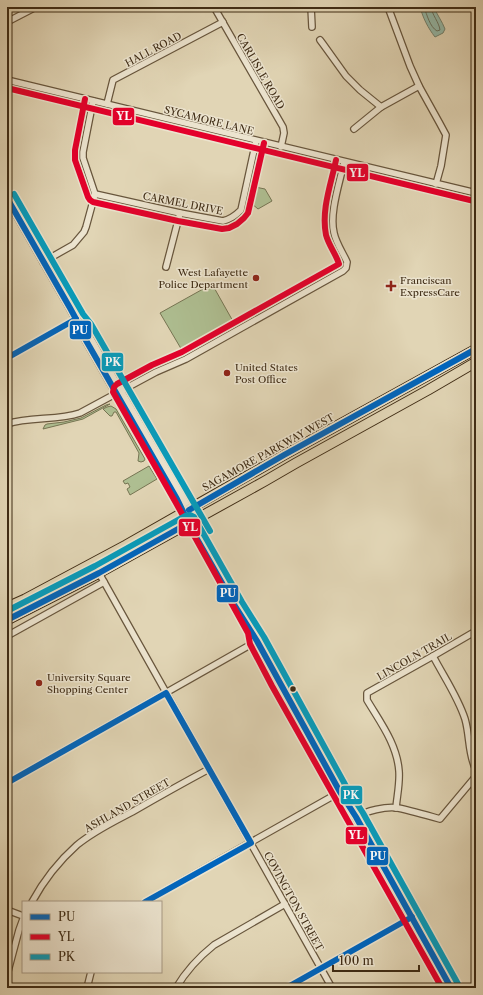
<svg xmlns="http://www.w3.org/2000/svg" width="483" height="995" font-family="'Libre Caslon Text',serif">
<rect width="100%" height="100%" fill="#e1d5b5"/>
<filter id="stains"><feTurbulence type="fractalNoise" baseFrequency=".005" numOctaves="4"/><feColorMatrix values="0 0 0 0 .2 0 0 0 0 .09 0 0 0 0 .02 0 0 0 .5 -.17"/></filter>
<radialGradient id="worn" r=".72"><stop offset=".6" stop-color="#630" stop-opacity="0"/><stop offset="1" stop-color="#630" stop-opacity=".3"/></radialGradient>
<!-- green -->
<g fill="#aebe91" stroke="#767553">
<path d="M255 187 265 189 272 201 258 209 251 203Z"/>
<path d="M212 284 234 323 183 352 160 313Z"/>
<path d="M110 404 83 419 43 429 45 425 47 424 64 422 81 418 106 405Z"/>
<path d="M111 406 116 409 145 459 144 461 141 462 138 461 139 453 116 412H114L112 416H110L103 409 107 407Z"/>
<path d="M149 466 157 479 130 495 127 489 130 487 128 483 125 484 123 481Z"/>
</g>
<!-- water -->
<path fill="#95b9a8" stroke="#73816d" d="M420 7H434C437 15 442 21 445 29L443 33 435 37C428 28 423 18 420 7Z"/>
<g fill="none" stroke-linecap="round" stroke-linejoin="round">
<!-- shore -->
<path stroke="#6a725e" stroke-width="1" d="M424 7C427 15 430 27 437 31L440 30C439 22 432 15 431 7"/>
<defs>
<g id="minor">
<path d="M214 7 283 127 284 133 281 147"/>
<path d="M311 7 312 27"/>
<path d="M388 7 410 66 419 86 439 122 446 135 441 166 436 184"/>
<path d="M7 22 36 7"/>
<path d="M320 40 323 44 346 76 360 90 381 107"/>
<path d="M7 80 476 193"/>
<path d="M107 104 113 80 223 22"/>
<path d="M354 129 381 107 419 86"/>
<path d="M95 194 180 213 223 221C231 219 235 216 241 210L256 141"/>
<path d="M43 262 73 245 84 232 86 227 95 194 83 158V152L93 101"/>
<path d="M166 267 180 213"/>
<path d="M7 358 76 319"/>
<path d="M7 424C30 416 57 421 80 413L156 372 186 359 343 271 346 268 347 262C343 253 336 243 334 233 329 213 340 182 344 162"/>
<path d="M99 573 332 988"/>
<path d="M7 636 104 582"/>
<path d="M433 656C444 677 458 697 465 719 470 736 468 755 476 770"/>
<path d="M7 783 257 641"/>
<path d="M396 808C397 796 400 783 399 771 397 744 380 722 367 700V693L433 656 476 631"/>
<path d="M356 817C366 811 386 806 398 808 412 811 426 815 440 819L476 776"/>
<path d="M32 902C44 880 59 861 77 845 94 831 113 822 132 812 158 797 183 783 209 769"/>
<path d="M145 902 340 792"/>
<path d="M7 910 23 916"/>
<path d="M7 975 19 930 23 919"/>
<path d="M87 988 91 972"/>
<path d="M176 988C186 971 199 957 214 945L285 904"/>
<path d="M286 988 412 917"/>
</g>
<g id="tertiary">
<path d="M7 198 70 308 76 319 80 330 177 499 193 532 235 606 252 634 257 641 340 792 356 817 451 988"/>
<path d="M77 321 84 328 183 499 256 631 257 640"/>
</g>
<g id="trunk">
<path d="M7 607 25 599 126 545 284 455 476 349"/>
<path d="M7 620 99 573 265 481 296 463 428 390 476 362"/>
</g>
</defs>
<!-- minor casing -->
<use href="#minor" stroke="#68563d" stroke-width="8"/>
<!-- tertiary casing -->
<use href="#tertiary" stroke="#68563d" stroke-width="9"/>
<!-- trunk casing -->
<use href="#trunk" stroke="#3f2c15" stroke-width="11"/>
<!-- minor -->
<use href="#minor" stroke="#ece4cf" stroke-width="5.5"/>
<!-- tertiary -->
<use href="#tertiary" stroke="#ece4cf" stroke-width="7"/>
<!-- trunk -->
<use href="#trunk" stroke="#e1d5b5" stroke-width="9"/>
<defs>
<g id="bus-1">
<path d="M7 198 70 308 76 319 80 330 177 499 193 532 235 606 257 641 340 792 356 817 451 988"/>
<path d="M7 358 76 319"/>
<path d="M189 510 284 455 476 349"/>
<path d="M7 620 99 573 194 520"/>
<path d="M7 783 166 693 251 843 145 902"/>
<path d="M286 988 412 917"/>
</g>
<g id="bus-2">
<path d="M7 88 474 201"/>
<path d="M85 99 75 150V160L88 197 90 200 93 202 178 221 222 229 229 228 237 224 244 218 248 213 264 143"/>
<path d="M336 160C331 184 321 210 326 235 329 246 336 254 339 264L182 352 152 365 117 384 114 387 113 392 176 503 248 633 250 644 272 686 442 988"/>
</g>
<g id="bus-3">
<path d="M14 194 83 314 91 324 210 531"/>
<path d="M7 611 95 566 185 516 190 515 194 517 242 602 264 637 347 788 363 813 458 984"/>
</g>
</defs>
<!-- bus-1 casing -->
<use href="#bus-1" stroke="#ece4cf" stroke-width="9"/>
<!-- bus-2 casing -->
<use href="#bus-2" stroke="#ece4cf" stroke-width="9"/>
<!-- bus-3 casing -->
<use href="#bus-3" stroke="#ece4cf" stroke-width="9"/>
<!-- bus-1 -->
<use href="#bus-1" stroke="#0065bd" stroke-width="6"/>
<!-- bus-2 -->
<use href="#bus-2" stroke="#e4002b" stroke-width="6"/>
<!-- bus-3 -->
<use href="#bus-3" stroke="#069cbc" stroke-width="6"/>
</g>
<!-- markers -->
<g fill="#8f2418" stroke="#ece4cf" stroke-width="1.5">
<circle cx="256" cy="278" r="4"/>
<path d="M389 280h4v4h4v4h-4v4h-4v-4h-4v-4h4z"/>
<circle cx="227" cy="373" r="4"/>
<circle cx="39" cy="683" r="4"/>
</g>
<circle fill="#3f2c15" stroke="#ece4cf" stroke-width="1.5" cx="293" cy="689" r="3.5"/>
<g text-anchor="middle" stroke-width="3" stroke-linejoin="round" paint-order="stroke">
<!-- street labels -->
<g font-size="10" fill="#3f2c15" stroke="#ece4cf">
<text transform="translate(153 49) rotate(-28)" y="4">HALL ROAD</text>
<text transform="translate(261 71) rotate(60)" y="4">CARLISLE ROAD</text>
<text transform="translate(209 120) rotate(14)" y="4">SYCAMORE LANE</text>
<text transform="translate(183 203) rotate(11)" y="4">CARMEL DRIVE</text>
<text transform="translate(268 452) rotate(-29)" y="4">SAGAMORE PARKWAY WEST</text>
<text transform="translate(414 656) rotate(-30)" y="4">LINCOLN TRAIL</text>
<text transform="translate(127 805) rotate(-30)" y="4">ASHLAND STREET</text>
<text transform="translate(294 901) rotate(61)" y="4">COVINGTON STREET</text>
</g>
<!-- poi labels -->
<g font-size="10" fill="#3f2c15" stroke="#ece4cf" text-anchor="start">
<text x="248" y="276" text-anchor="end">West Lafayette<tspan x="248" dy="12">Police Department</tspan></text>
<text x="400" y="284">Franciscan<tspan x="400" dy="12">ExpressCare</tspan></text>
<text x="235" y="371">United States<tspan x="235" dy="12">Post Office</tspan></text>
<text x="47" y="681">University Square<tspan x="47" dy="12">Shopping Center</tspan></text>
</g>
</g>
<g stroke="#ece4cf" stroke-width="1.5">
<rect x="112" y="107" width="23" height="19" rx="4" fill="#e4002b"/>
<rect x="346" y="163" width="23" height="19" rx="4" fill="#e4002b"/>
<rect x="69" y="320" width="23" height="20" rx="4" fill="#0065bd"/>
<rect x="101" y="352" width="23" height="20" rx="4" fill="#069cbc"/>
<rect x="178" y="518" width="23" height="19" rx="4" fill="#e4002b"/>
<rect x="216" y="584" width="23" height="19" rx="4" fill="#0065bd"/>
<rect x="340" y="785" width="23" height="20" rx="4" fill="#069cbc"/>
<rect x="345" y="826" width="23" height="19" rx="4" fill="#e4002b"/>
<rect x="366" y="846" width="23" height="20" rx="4" fill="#0065bd"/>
</g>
<g font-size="11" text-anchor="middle" font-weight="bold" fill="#fff">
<text x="124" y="120">YL</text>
<text x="357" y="177">YL</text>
<text x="80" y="334">PU</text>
<text x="113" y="366">PK</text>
<text x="190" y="531">YL</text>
<text x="228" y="597">PU</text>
<text x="351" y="799">PK</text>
<text x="356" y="839">YL</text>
<text x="378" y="860">PU</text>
</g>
<!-- margin -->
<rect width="483" height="995" fill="none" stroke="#e1d5b5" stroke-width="24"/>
<rect x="8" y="8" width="467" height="979" fill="none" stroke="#3f2c15" stroke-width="2"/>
<rect x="12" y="12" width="459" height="971" fill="none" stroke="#3f2c15"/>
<!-- legend -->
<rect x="22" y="901" width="140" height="72" fill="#ece4cf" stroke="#a79a85"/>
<rect x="30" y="914" width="20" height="6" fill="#0065bd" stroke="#a79a85"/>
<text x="58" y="921" font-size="12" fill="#3f2c15">PU</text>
<rect x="30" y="934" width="20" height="6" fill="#e4002b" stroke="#a79a85"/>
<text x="58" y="941" font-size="12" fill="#3f2c15">YL</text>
<rect x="30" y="954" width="20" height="6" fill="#069cbc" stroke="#a79a85"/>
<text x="58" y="961" font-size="12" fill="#3f2c15">PK</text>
<!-- scale -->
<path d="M333 965v6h86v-6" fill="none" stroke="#3f2c15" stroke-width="2"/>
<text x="339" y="965" font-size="12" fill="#3f2c15" stroke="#ece4cf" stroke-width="3" paint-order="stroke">100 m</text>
<rect width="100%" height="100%" filter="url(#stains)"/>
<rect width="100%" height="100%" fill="url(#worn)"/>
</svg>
